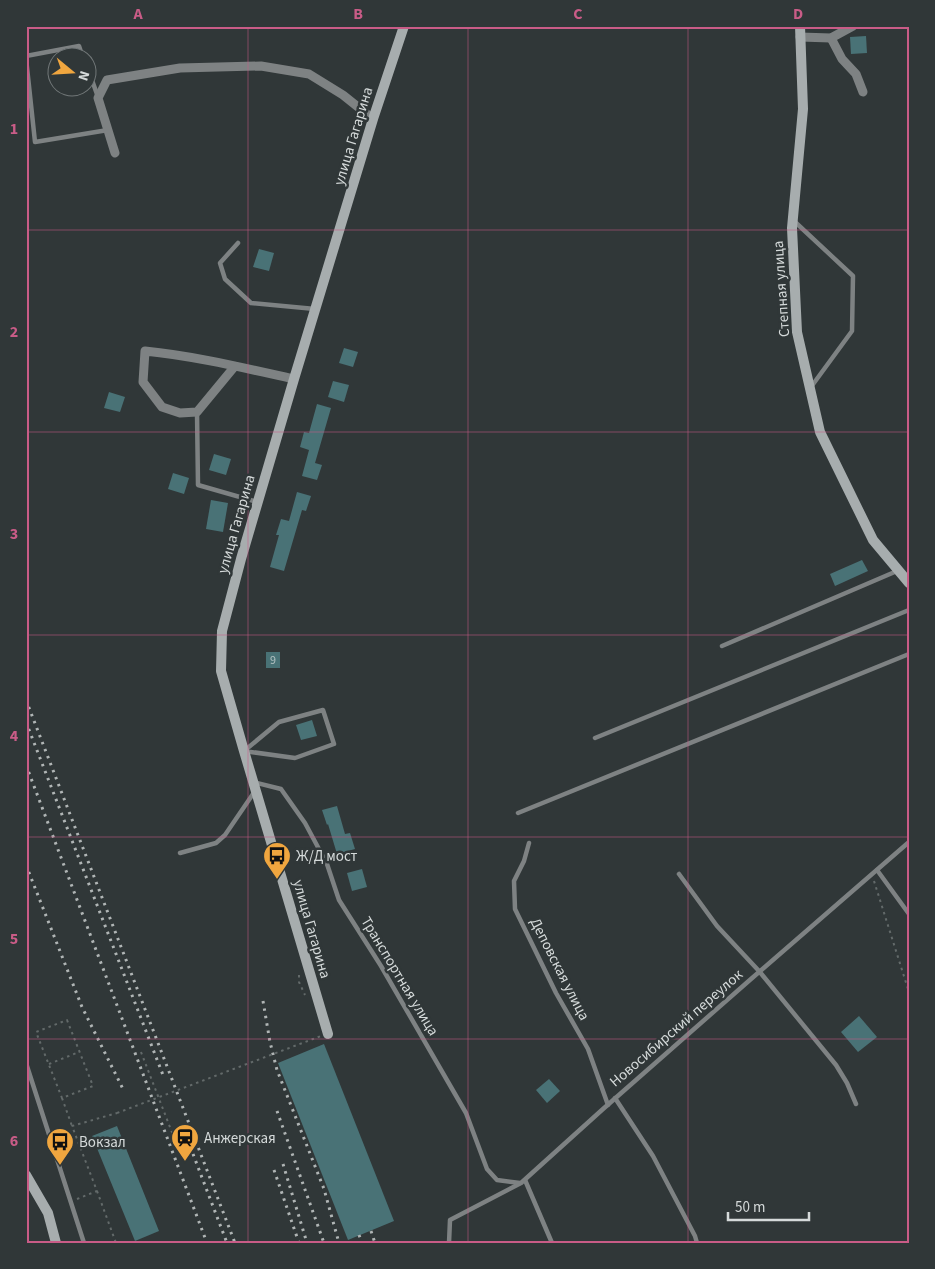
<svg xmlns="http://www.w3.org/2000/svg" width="935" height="1269" font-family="'Source Sans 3',sans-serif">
<rect width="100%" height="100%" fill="#303738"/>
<!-- building -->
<g fill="#497276">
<path d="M866 36 867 53 851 54 850 37Z"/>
<path d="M259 249 274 253 269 271 253 267Z"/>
<path d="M344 348 358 352 353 367 339 363Z"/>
<path d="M333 381 349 385 344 402 328 397Z"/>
<path d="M109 392 125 397 120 412 104 408Z"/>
<path d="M317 404 331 408 315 463 322 465 317 480 302 476 309 450 300 447 304 432 309 433Z"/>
<path d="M214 454 231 459 226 475 209 470Z"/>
<path d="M173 473 189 478 184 494 168 489Z"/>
<path d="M297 492 311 496 306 511 302 510 284 571 270 567 279 535H276L281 519 289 521Z"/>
<path d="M211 500 228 503 223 532 206 529Z"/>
<path d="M862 560 868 571 835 586 830 574Z"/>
<rect x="266" y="652" width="14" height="16"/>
<path d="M312 720 317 736 301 740 296 725Z"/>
<path d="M337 806 345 834 350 833 355 849 337 854 328 824 327 825 322 810Z"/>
<path d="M362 869 367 887 352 891 347 873Z"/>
<path d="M859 1016 877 1037 858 1052 841 1032Z"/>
<path d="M324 1044 394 1221 348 1240 278 1063Z"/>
<path d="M549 1079 560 1091 547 1103 536 1090Z"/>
<path d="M117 1126 159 1231 135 1241 92 1136Z"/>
</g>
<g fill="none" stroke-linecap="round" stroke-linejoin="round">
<!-- path -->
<g stroke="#636a6a" stroke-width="2" stroke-dasharray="2.5 4" stroke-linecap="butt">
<path d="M874 881 908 989"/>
<path d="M299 975V982L305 995"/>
<path d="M67 1020 93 1086 62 1098 36 1032Z"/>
<path d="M141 1052 173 1135"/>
<path d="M49 1064 79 1052"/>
<path d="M62 1098 72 1126"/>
<path d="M97 1191 116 1243"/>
<path d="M77 1199 97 1191 72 1126 117 1113"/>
<path d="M160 1243H161"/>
</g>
<!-- lane -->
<g stroke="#7e8283" stroke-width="4.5">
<path d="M26 56 79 46 83 58"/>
<path d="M26 58 35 142 108 130"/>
<path d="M88 69 98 97"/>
<path d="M794 221 853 276 852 331 811 387"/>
<path d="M238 243 220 263 225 279 251 303 315 309"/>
<path d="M197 412 198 485 257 502"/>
<path d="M722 646 897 571"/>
<path d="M323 710 334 744 295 758 244 751 279 722Z"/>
<path d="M595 738 909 610"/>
<path d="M253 782 281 789 305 823 327 864 339 900 381 966 466 1113 487 1169 497 1180 520 1183"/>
<path d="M518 813 909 654"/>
<path d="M529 843 524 861 514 881 515 909 556 993 588 1049 608 1105"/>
<path d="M180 853 216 843 225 835 255 791"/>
<path d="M877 870 909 914"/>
<path d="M679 874 717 926 759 971 836 1065 847 1083 856 1104"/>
<path d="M26 1063 84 1243"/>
<path d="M615 1098 653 1156 695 1236 697 1243"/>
<path d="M525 1180 552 1243"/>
<path d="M449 1243 450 1220 521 1183 603 1109 751 979 909 842"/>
</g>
<!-- street -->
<g stroke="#7e8283" stroke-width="9">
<path d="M800 37 831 38 853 26"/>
<path d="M831 38 842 59 856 74 863 92"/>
<path d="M115 153 98 98 107 80 180 68 261 66 309 74 343 95 373 119"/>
<path d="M235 366 197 412 180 413 162 407 143 382 145 351C195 356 244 368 294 379"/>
</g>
<!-- secondary -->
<g stroke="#a7adae" stroke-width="10">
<path d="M800 26 803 109 792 228 797 332 820 432 873 540 909 583"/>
<path d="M328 1034 244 751 221 671 222 631 241 559 294 379 373 119 404 26"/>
<path d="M26 1175 48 1213 56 1243"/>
</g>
<!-- rail -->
<g stroke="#b0b5b5" stroke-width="3" stroke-dasharray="2.5 5" stroke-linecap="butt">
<path d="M26 700 235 1243"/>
<path d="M26 722 163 1075"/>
<path d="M26 765 207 1243"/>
<path d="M26 865 82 1007 123 1089"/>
<path d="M263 1001 270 1042 277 1070 324 1189 339 1243"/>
<path d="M277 1111 324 1243"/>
<path d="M193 1154 227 1243"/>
<path d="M283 1164 307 1243"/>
<path d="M274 1170 299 1243"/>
<path d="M371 1231 375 1243"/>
<path d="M359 1235 362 1243"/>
</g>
<!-- path-bridge -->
<path stroke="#636a6a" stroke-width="2" stroke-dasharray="2.5 4" stroke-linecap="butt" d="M117 1113 321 1036"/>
</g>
<!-- grid -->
<path fill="none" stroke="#c95c87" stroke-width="1" stroke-opacity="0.55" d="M248 26V1243M468 26V1243M688 26V1243M26 230H909M26 432H909M26 635H909M26 837H909M26 1039H909"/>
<!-- icons -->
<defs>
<symbol id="bus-pin" viewBox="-11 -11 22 30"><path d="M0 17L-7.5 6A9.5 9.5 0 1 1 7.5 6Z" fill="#f0a63f" stroke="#303738"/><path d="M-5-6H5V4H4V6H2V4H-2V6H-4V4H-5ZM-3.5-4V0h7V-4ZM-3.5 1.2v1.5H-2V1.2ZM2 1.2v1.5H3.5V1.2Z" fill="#111"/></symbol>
<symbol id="station-pin" viewBox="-11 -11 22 30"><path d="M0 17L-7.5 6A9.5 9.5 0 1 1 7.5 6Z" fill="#f0a63f" stroke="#303738"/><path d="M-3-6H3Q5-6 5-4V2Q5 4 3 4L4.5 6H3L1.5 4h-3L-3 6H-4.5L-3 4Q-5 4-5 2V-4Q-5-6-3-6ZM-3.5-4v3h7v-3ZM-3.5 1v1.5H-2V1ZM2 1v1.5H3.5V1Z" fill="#111"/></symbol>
</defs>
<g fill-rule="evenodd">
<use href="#bus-pin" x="261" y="840" width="32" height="43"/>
<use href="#station-pin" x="169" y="1122" width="32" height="43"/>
<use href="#bus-pin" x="44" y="1126" width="32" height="43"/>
</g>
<g text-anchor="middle" stroke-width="5" stroke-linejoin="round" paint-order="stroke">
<!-- number labels -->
<g font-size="12" fill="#b2c0c1">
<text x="273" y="664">9</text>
</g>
<!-- street labels -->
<g font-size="15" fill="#d5dada" stroke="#303738">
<text transform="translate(353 136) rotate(-73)" y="5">улица Гагарина</text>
<text transform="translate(781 289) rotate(-94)" y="5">Степная улица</text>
<text transform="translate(236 524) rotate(-74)" y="5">улица Гагарина</text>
<text transform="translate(312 929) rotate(74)" y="5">улица Гагарина</text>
<text transform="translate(560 969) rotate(63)" y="5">Деповская улица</text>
<text transform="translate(400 976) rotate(59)" y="5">Транспортная улица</text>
<text transform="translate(676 1028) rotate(-41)" y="5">Новосибирский переулок</text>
</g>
<!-- poi labels -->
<g font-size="15" fill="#d5dada" stroke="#303738" text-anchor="start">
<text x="296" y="861">Ж/Д мост</text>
<text x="204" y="1143">Анжерская</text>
<text x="79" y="1147">Вокзал</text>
</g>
</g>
<!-- border -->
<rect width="935" height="1269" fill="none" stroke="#303738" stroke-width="55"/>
<!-- north arrow -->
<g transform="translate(72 72) rotate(108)"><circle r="24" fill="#303738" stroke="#727879"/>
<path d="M0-4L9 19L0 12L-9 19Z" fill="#f0a63f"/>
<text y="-8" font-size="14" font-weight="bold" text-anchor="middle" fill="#d5dada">N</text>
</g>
<!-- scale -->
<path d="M728 1212v8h81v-8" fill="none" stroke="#d5dada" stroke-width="2.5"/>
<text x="735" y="1212" font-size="15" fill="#d5dada" stroke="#303738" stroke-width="4" paint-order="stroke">50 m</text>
<rect x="28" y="28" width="880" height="1214" fill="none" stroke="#c95c87" stroke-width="2"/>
<g font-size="16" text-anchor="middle" font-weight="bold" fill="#c95c87">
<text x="138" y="19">A</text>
<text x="358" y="19">B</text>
<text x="578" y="19">C</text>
<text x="798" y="19">D</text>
<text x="14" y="134">1</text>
<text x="14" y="337">2</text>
<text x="14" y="539">3</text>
<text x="14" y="741">4</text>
<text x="14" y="944">5</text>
<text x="14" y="1146">6</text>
</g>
</svg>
